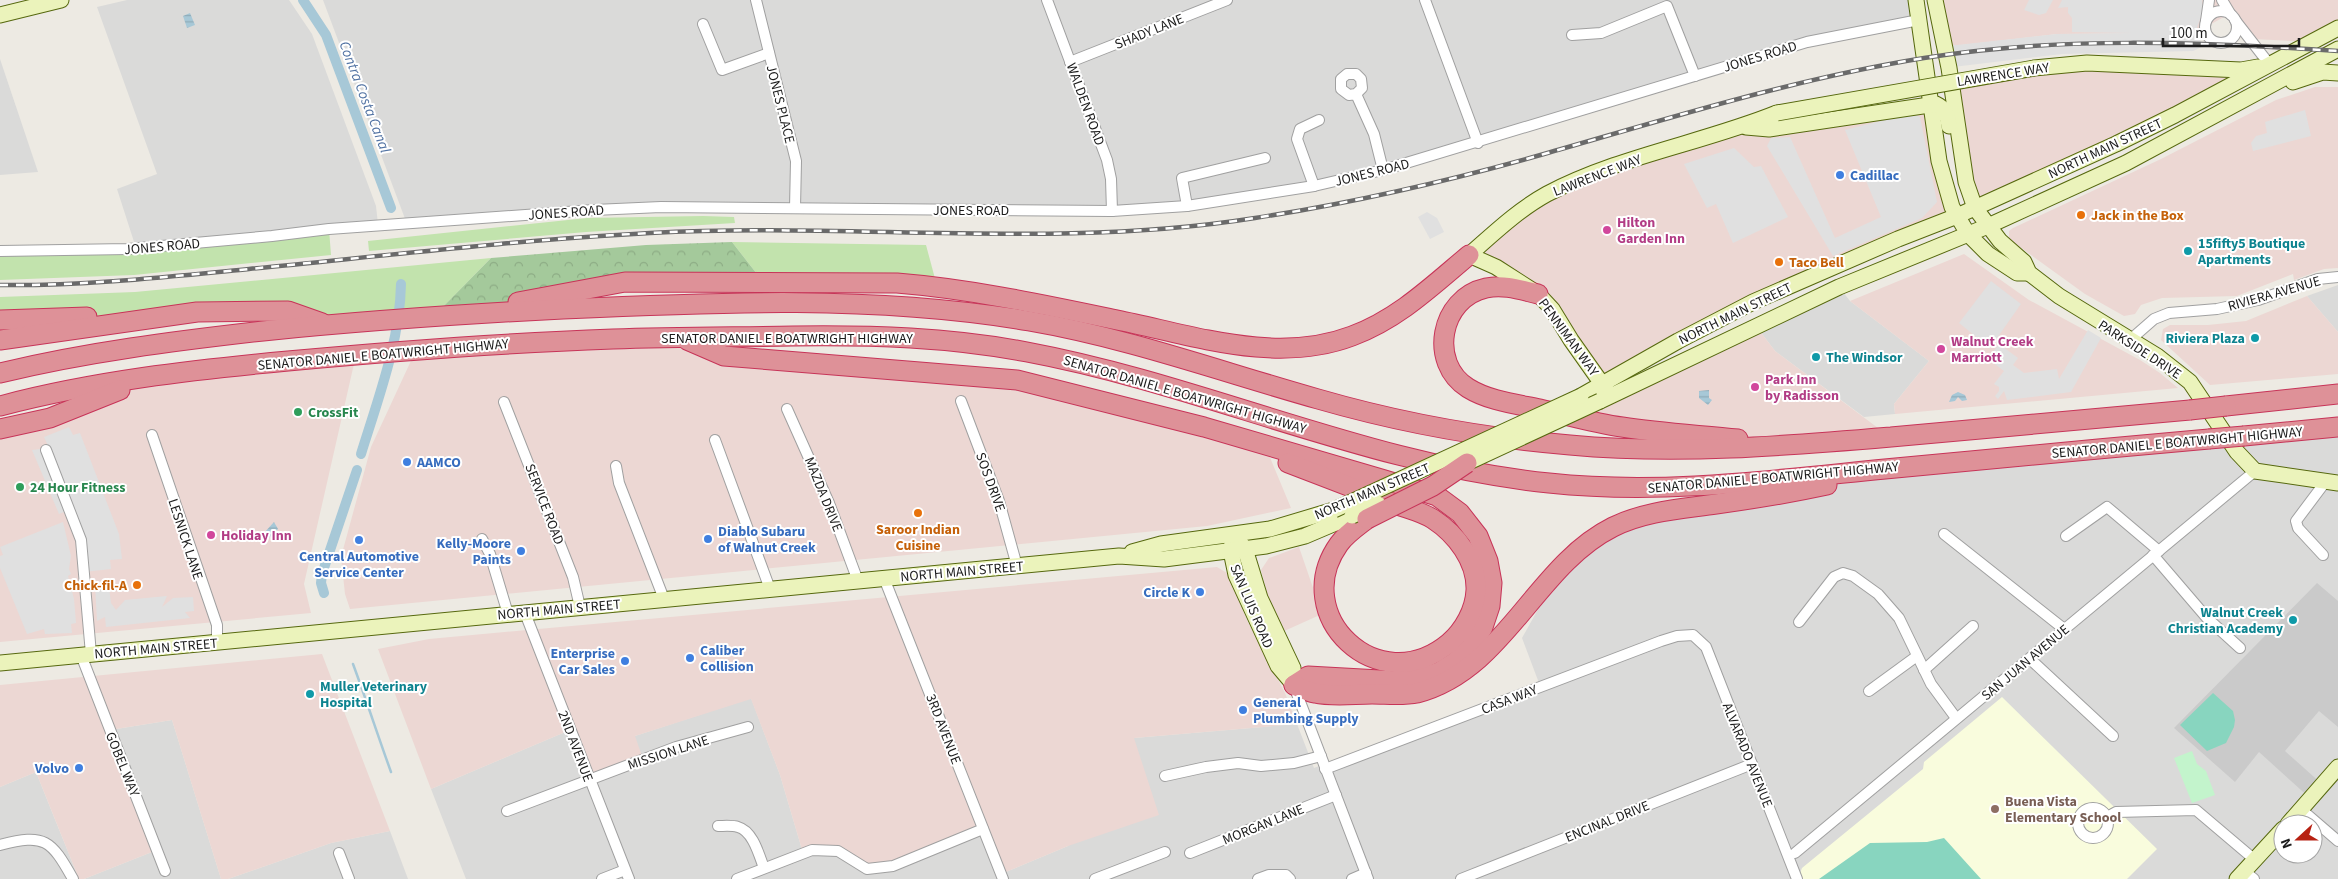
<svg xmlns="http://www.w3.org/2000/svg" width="2338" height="879" font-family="'Source Sans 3',sans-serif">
<defs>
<pattern id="forest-crowns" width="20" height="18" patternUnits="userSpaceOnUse" patternTransform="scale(1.25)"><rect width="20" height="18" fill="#a4c99b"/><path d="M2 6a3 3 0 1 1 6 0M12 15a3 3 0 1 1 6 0" fill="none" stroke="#8dac85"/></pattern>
<pattern id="water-rules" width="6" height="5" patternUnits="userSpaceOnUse" patternTransform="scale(1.25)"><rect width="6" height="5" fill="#a7c8d7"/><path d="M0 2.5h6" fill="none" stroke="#8fabb8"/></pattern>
</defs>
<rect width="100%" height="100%" fill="#edeae3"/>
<!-- residential -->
<g fill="#dadad9" fill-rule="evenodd">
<path d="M127 0H289L312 34 376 206 378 224 136 248 117 189 157 174 97 7Z"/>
<path d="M323 0H1916L1919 20 1807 42 1383 170 1187 206 661 207 407 224Z"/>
<path d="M0 59 38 172 0 175Z"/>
<path d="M2338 285V332L2307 296Z"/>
<path d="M1839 287 1850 301 1929 361 1894 404 1895 414 1864 417 1775 351 1756 326Z"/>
<path d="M2338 427V879H466L431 789 570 730 635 736 751 698 780 775 803 853 983 829 1001 874 1068 846 1134 738 1297 724 1314 768 1539 683 1522 638 1563 564 1614 526 1901 467ZM2283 824H2313V854H2283Z"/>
<path d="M172 720 221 879H84L157 850 110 730Z"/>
<path d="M36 772 56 822 79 879H0V787Z"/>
<path d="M390 831 408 879H228L331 843Z"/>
</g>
<!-- commercial -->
<g fill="#ecd7d3">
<path d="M1935 0H2338V28L2312 42 2253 39 2233 12 2195 33 2057 34 1944 47Z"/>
<path d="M2270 65 1975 208 1951 83 2034 68Z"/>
<path d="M2315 87H2338V268L2324 269 2294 280 2293 274 2237 296 2162 298 2141 305 2135 314 2124 316 2085 294 2009 239V231L2013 228 2161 159 2276 100Z"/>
<path d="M1930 105 1957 216 1898 239 1602 384 1552 309 1469 255 1548 194 1694 139Z"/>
<path d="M1964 254 2029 300 2140 360 2160 373 2178 388 1895 414 1894 404 1929 361 1850 301Z"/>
<path d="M2307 296 2338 332V374L2210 385 2161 340 2163 329 2170 325H2208L2246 321Z"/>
<path d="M1756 326 1775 351 1890 437 1794 445 1567 417Z"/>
<path d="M680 337 724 356 1017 380 1269 455 1291 508 1207 526 350 609 345 594 341 557 371 447 416 350Z"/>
<path d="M356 355 304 584 311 613 0 642V429L154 377Z"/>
<path d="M1299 547 1322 614 1282 632 1267 593 1261 570 1269 558Z"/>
<path d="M1217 567 1227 573 1248 622 1285 693 1297 724 1134 738 1159 815 1068 846 1001 874 983 829 893 866 867 869 838 851 803 853 780 775 751 699 635 736 643 759 589 779 570 730 431 789 378 649 429 639Z"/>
<path d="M322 654 390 831 331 843 228 879H221L172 720 110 730 157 850 84 879H79L36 772 0 787V685Z"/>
</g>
<!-- education -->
<path fill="#f9fcdd" d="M2002 697 2157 849 2127 879H1800L1799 876 1802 868 1923 769 1924 762Z"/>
<!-- religious -->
<path fill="#cacaca" d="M2317 583 2338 601V727L2319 711 2285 751 2323 785 2311 799 2259 752 2235 782 2174 728Z"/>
<!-- grass -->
<g fill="#c2e3ad">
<path d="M703 216 734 217 735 223 586 232 369 251 368 241 587 218Z"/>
<path d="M329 229 331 255 134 275 0 280V251H52Z"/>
<path d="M732 242 926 245 937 286 764 283Z"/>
<path d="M491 258 433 317 367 322 288 311 0 320V297L135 292Z"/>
</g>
<!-- forest -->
<path fill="url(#forest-crowns)" d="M732 242 764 283 625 282 433 317 491 258 646 245Z"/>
<!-- park -->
<path fill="#c3f4cc" d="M2192 751 2197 764 2206 771 2215 795 2192 803 2174 758Z"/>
<!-- pitch -->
<g fill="#88d5bf">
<path d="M2213 693 2233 711 2235 720 2234 727 2226 743 2207 751 2180 725Z"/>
<path d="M1944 838 1981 879H1819L1870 843 1927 842Z"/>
</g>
<!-- parking -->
<g fill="#e0e0e0">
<path d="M2029 0H2053L2046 13 2039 15 2024 10Z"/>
<path d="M2062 0H2202L2203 11 2195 33 2204 46 2193 51 2062 54 1953 67 1948 46 2057 34 2132 33 2072 32V18L2068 13V7L2058 8Z"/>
<path d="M2305 110 2311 136 2253 151 2251 143 2256 136 2267 133 2265 122Z"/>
<path d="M1912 113 1920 117 1937 202 1922 218 1833 256 1767 146 1771 138 1790 137 1835 238 1881 217 1845 130Z"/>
<path d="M1734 148 1754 167 1761 166 1788 217 1733 243 1716 204 1707 208 1684 164Z"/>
<path d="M1427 212 1437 218 1444 232 1430 239 1418 217Z"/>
<path d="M1991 281 2021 304 1990 348 1959 323Z"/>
<path d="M2088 330 2101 338 2071 392 2007 400 2004 391 1998 399 1995 396 1999 391V387L1994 384 2004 371 1988 359 1999 344 2018 358 2013 365 2024 373 2057 369 2059 379Z"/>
<path d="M69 427 73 435 80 433 119 534 122 559 110 560 111 569 84 572 69 510 59 514 32 450 49 448 44 437Z"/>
<path d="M63 522 71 556 69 569 71 574 68 576 74 599 76 623 71 624 72 633 45 634 44 629 27 634 0 568V556L3 555 0 547Z"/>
<path d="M108 579 111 603 116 610 125 600 167 596 162 607 173 598 193 597 194 611 185 612 190 618 106 627 105 617 97 621 95 585Z"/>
</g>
<!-- water -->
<g fill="url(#water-rules)">
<path d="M190 13 195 25 187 28 183 16Z"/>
<path d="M1709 390V398L1712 400 1708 405 1699 398V391Z"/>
<path d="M1958 392 1965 395 1967 400 1962 401 1958 397 1955 401 1949 402 1952 395Z"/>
<path d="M274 522 278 529 269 538 264 533Z"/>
</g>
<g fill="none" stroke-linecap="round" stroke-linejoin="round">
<!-- stream -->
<path stroke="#a7c8d7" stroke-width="2.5" d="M353 664C366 699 378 736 391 772"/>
<!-- canal -->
<g stroke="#a7c8d7" stroke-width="10">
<path d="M303 0 326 35 391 208"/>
<path d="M361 454C378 399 400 341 401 284"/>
<path d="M324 593 321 583 322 574 357 470"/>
</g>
<defs>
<g id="street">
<path d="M756 0 796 161 795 208"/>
<path d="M1047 0 1107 160 1111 179 1112 211"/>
<path d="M1425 0 1478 143"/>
<path d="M2222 0 2231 15"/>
<circle cx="2221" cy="27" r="16"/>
<path d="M2235 20 2270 65"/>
<path d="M2206 21 2209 0"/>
<path d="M703 24 722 70 769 53"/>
<path d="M1572 35 1601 33 1667 6 1695 76"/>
<path d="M1070 62 1227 0"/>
<path d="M1356 94 1349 95 1341 89V79L1347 74H1356L1361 79 1362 88 1356 94 1374 134 1383 170"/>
<path d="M1314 186 1297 139 1300 129 1319 120"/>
<path d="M1187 206 1182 178 1265 158"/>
<path d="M0 251 128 249 272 236 329 229 594 210 661 207 1112 211 1187 206 1314 186 1383 170 1807 42 1919 20"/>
<path d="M2130 340 2154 319 2169 313 2217 309 2258 300 2318 279 2338 277"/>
<path d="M961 401 999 501 1017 566"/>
<path d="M504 402 573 577 580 607"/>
<path d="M787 409 829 503 858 581"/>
<path d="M152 435 217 625V642"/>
<path d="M715 440 770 589"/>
<path d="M46 450 81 540 91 654"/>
<path d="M616 466 619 483 664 599"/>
<path d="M1944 534 2064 629"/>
<path d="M2066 536 2107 507 2159 551"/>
<path d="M482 539 490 554 508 614"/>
<path d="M2153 555 2207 618 2240 648"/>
<path d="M2323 555 2298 528 2296 521 2326 481"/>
<path d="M884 578 1003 879"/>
<path d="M525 613 629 879"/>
<path d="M1799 622 1834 577 1843 573 1853 576 1878 594 1899 618 1931 684 1956 718"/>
<path d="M81 655 165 871"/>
<path d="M2030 659 2113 736"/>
<path d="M1924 670 1973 626"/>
<path d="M1294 686 1368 879"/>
<path d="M1869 691 1917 656"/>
<path d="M1325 769 1661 641 1677 636 1693 635 1706 647 1797 879"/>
<path d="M1165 776 1206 767 1238 763 1261 766 1294 763 1321 756"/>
<circle cx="2093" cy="823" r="15"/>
<path d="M2302 810 2338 841"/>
<path d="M507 811 676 747 748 727"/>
<path d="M2107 817 2116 812 2196 810 2255 860"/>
<path d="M718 826C724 826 732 825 738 827 753 831 759 855 764 868"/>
<path d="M0 845C45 833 51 840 73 879"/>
<path d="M339 853 349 879"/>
<path d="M1190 853 1336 795"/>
<path d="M1795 853 2255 471"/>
<path d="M2244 871 2254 879"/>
<path d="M602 879 625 870"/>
<path d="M737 879 812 850 838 851 867 869 893 866 983 829"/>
<path d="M1095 879 1165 852"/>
<path d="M1258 879 1269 875H1286L1290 879"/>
<path d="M1352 879 1366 873"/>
<path d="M1461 879 1752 764"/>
</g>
<g id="secondary">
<path d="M1916 0 1939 161 1952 207 1968 234 1988 254 2017 273H2029"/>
<path d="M1935 0 1949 68 1966 182 1975 208 2000 241 2024 262 2029 273 2059 296 2157 356 2190 382 2237 452 2255 471 2338 483"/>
<path d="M0 15 61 0"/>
<path d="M2034 68 2087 63 2241 70 2258 67"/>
<path d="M2293 82 2323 72 2338 73"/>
<path d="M1746 127 1769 129 1936 104C1945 108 1948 116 1949 126"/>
<path d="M1607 391 1571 340 1552 309 1538 294 1496 267 1469 255C1494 233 1518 210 1547 194 1619 156 1703 143 1777 113"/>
<path d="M1581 396 1678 341 1753 302 1898 239 1957 216 2116 144 2175 115 2338 28"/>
<path d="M1600 401 1839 287 1988 226 2126 163 2338 49"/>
<path d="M1239 541 1245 549 1260 598 1293 668 1294 685"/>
<path d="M1232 543 1231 551 1236 575 1278 666 1294 685"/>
<path d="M1132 552 1161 544 1270 529 1334 510"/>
<path d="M0 663 1119 556 1164 559 1266 546 1305 536 1352 516"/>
<path d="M2288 824 2338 767"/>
<path d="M2237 879 2283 829"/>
</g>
<g id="highway">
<path d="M1538 294C1521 290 1504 284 1486 288 1440 298 1428 363 1468 388 1489 401 1516 404 1540 409 1567 415 1594 423 1622 427 1660 433 1700 435 1738 439"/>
<path d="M518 302 625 282 897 283C971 289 1045 305 1117 320 1192 335 1276 365 1352 336 1398 319 1432 286 1469 255"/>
<path d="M0 320 87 317"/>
<path d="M0 340 197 312 288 311 322 323"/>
<path d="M687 340 724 356 1017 380 1204 427 1385 480 1437 496 1460 513 1478 536 1488 561 1492 583 1490 606 1483 627 1471 647 1455 662 1439 672 1421 678 1398 681 1308 676 1294 685"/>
<path d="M0 373C87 352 175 341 263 331 363 321 463 314 563 309 717 302 876 295 1029 321 1128 338 1222 372 1318 399 1401 423 1485 438 1570 445 1677 455 1784 446 1891 437 1991 428 2091 419 2190 410"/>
<path d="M0 406C94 381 192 370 288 361 396 351 504 343 613 339 673 337 733 337 793 336 873 335 948 337 1027 352 1204 385 1369 465 1549 483 1661 495 1773 480 1885 469 1993 458 2101 449 2209 439"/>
<path d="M2226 406 2338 394"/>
<path d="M0 429 50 418 120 390"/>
<path d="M2244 436 2338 427"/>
<path d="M1288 463C1322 476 1356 489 1390 502 1404 508 1421 511 1433 519 1456 534 1477 561 1476 590 1475 610 1464 630 1449 643 1378 702 1288 615 1339 544 1346 534 1358 526 1367 519"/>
<path d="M1294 685C1301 688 1308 692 1315 693 1333 697 1354 694 1372 694 1386 694 1403 696 1417 693 1505 670 1535 566 1613 527 1645 511 1681 509 1716 504 1753 499 1790 493 1827 485"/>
</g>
</defs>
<!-- street casing -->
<use href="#street" stroke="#a0a0a0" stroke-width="12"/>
<!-- secondary casing -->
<use href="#secondary" stroke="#56680e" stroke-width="17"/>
<!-- highway casing -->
<use href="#highway" stroke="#c73458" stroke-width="21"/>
<!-- street -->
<use href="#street" stroke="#fff" stroke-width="10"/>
<!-- secondary -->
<use href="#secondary" stroke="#ebf3bb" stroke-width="15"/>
<!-- highway -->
<use href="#highway" stroke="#de9198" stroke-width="19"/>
<defs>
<path id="rail" d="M0 285C83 286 166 277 249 269 382 256 516 240 650 233 852 222 1054 250 1255 218 1352 203 1449 181 1544 154 1670 118 1794 79 1924 58 2061 36 2200 42 2338 51"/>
</defs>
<!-- rail casing -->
<use href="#rail" stroke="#6a6a6a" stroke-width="4.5"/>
<!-- rail -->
<use href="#rail" stroke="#fff" stroke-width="2.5" stroke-dasharray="8" stroke-linecap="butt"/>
<defs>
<g id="secondary-bridge">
<path d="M1777 113 2034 68"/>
<path d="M1458 467 1600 401"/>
<path d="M1334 510 1581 396"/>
<path d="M1352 516 1378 504"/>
</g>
<g id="highway-bridge">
<path d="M2190 410 2226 406"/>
<path d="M2209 439 2244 436"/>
<path d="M1367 519 1433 486 1467 463"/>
</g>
</defs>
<!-- secondary-bridge casing -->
<use href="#secondary-bridge" stroke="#56680e" stroke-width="17" stroke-linecap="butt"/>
<!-- highway-bridge casing -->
<use href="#highway-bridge" stroke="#c73458" stroke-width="21" stroke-linecap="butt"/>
<!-- secondary-bridge -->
<use href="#secondary-bridge" stroke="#ebf3bb" stroke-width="15"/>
<!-- highway-bridge -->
<use href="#highway-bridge" stroke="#de9198" stroke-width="19"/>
</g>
<!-- markers -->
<g fill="#3f7fe0" stroke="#fff" stroke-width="2">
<circle cx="1840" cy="175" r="5"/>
<circle cx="407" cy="462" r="5"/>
<circle cx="708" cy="539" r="5"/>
<circle cx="359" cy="540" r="5"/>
<circle cx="521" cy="551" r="5"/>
<circle cx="1200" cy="592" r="5"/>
<circle cx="690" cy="658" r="5"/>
<circle cx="625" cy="661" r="5"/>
<circle cx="1243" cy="710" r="5"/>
<circle cx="79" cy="768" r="5"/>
</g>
<g fill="#e8710a" stroke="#fff" stroke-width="2">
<circle cx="2081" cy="215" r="5"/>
<circle cx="1779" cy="262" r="5"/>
<circle cx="918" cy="513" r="5"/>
<circle cx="137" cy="585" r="5"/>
</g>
<g fill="#d1479c" stroke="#fff" stroke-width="2">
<circle cx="1607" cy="230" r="5"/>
<circle cx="1941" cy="349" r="5"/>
<circle cx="1755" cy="387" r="5"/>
<circle cx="211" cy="535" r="5"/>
</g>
<g fill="#0f9aa8" stroke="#fff" stroke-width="2">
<circle cx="2188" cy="251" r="5"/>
<circle cx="2255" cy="338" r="5"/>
<circle cx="1816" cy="357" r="5"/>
<circle cx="2293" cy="620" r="5"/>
<circle cx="310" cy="694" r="5"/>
</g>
<g fill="#2e9e5b" stroke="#fff" stroke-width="2">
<circle cx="298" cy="412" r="5"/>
<circle cx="20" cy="487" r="5"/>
</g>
<circle fill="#8d6e63" stroke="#fff" stroke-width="2" cx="1995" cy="809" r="5"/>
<g text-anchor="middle" stroke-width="4" stroke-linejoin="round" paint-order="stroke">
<!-- street labels -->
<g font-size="14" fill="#1c1c1c" stroke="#fff">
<text transform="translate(1149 31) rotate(-22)" y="5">SHADY LANE</text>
<text transform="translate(1760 56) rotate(-17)" y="5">JONES ROAD</text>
<text transform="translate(2003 74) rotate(-9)" y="5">LAWRENCE WAY</text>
<text transform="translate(781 104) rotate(76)" y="5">JONES PLACE</text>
<text transform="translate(1086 104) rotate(70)" y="5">WALDEN ROAD</text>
<text transform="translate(2105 148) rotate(-25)" y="5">NORTH MAIN STREET</text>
<text transform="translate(1372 172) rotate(-14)" y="5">JONES ROAD</text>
<text transform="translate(1597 175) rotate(-21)" y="5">LAWRENCE WAY</text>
<text x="971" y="215">JONES ROAD</text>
<text transform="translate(566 212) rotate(-4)" y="5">JONES ROAD</text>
<text transform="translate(162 246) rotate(-5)" y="5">JONES ROAD</text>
<text transform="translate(2274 293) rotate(-16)" y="5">RIVIERA AVENUE</text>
<text transform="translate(1735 313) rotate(-26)" y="5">NORTH MAIN STREET</text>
<text transform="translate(1569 337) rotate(54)" y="5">PENNIMAN WAY</text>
<text x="787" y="343">SENATOR DANIEL E BOATWRIGHT HIGHWAY</text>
<text transform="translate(2140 349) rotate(33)" y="5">PARKSIDE DRIVE</text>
<text transform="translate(383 354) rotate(-5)" y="5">SENATOR DANIEL E BOATWRIGHT HIGHWAY</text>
<text transform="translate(1185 394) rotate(16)" y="5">SENATOR DANIEL E BOATWRIGHT HIGHWAY</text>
<text transform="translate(2177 442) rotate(-5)" y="5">SENATOR DANIEL E BOATWRIGHT HIGHWAY</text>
<text transform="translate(1773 477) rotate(-5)" y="5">SENATOR DANIEL E BOATWRIGHT HIGHWAY</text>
<text transform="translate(991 482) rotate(70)" y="5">SOS DRIVE</text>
<text transform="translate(1372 491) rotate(-23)" y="5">NORTH MAIN STREET</text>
<text transform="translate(824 494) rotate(68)" y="5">MAZDA DRIVE</text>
<text transform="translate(545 504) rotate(69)" y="5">SERVICE ROAD</text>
<text transform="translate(186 539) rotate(72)" y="5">LESNICK LANE</text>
<text transform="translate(962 571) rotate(-5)" y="5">NORTH MAIN STREET</text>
<text transform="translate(1252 606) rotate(67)" y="5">SAN LUIS ROAD</text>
<text transform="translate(559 609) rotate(-5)" y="5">NORTH MAIN STREET</text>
<text transform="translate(156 648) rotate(-5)" y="5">NORTH MAIN STREET</text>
<text transform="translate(2025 662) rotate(-40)" y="5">SAN JUAN AVENUE</text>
<text transform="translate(1509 699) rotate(-21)" y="5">CASA WAY</text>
<text transform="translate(944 729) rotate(69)" y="5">3RD AVENUE</text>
<text transform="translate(576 746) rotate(69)" y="5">2ND AVENUE</text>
<text transform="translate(668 752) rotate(-18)" y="5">MISSION LANE</text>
<text transform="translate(1748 755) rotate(68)" y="5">ALVARADO AVENUE</text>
<text transform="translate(123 764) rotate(68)" y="5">GOBEL WAY</text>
<text transform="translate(1607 821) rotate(-22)" y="5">ENCINAL DRIVE</text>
<text transform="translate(1263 824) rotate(-22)" y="5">MORGAN LANE</text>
</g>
<!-- shop labels -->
<g font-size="14" font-weight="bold" fill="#366cbe" stroke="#fff" text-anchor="start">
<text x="1850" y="180">Cadillac</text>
<text x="417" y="467">AAMCO</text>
<text x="718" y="536">Diablo Subaru<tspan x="718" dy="16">of Walnut Creek</tspan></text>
<text x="511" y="548" text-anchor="end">Kelly-Moore<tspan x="511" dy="16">Paints</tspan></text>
<text x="359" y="561" text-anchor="middle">Central Automotive<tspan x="359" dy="16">Service Center</tspan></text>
<text x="1190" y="597" text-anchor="end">Circle K</text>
<text x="700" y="655">Caliber<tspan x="700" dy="16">Collision</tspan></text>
<text x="615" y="658" text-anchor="end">Enterprise<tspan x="615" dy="16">Car Sales</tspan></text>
<text x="1253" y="707">General<tspan x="1253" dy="16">Plumbing Supply</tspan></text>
<text x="69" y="773" text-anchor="end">Volvo</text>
</g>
<!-- food labels -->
<g font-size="14" font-weight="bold" fill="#c56008" stroke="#fff" text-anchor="start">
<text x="2091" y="220">Jack in the Box</text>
<text x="1789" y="267">Taco Bell</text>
<text x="918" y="534" text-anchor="middle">Saroor Indian<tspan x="918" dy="16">Cuisine</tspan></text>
<text x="127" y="590" text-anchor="end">Chick-fil-A</text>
</g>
<!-- hotel labels -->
<g font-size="14" font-weight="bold" fill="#b23c85" stroke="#fff" text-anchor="start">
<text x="1617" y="227">Hilton<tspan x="1617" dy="16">Garden Inn</tspan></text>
<text x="1951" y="346">Walnut Creek<tspan x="1951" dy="16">Marriott</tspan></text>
<text x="1765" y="384">Park Inn<tspan x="1765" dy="16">by Radisson</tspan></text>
<text x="221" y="540">Holiday Inn</text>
</g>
<!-- culture labels -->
<g font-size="14" font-weight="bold" fill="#0d838f" stroke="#fff" text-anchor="start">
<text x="2198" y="248">15fifty5 Boutique<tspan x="2198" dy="16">Apartments</tspan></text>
<text x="2245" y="343" text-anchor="end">Riviera Plaza</text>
<text x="1826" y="362">The Windsor</text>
<text x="2283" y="617" text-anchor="end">Walnut Creek<tspan x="2283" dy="16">Christian Academy</tspan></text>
<text x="320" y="691">Muller Veterinary<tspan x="320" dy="16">Hospital</tspan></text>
</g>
<!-- leisure labels -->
<g font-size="14" font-weight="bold" fill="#27864d" stroke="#fff" text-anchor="start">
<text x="308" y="417">CrossFit</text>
<text x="30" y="492">24 Hour Fitness</text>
</g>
<!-- education labels -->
<g font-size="14" font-weight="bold" fill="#785e54" stroke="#fff" text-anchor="start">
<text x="2005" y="806">Buena Vista<tspan x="2005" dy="16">Elementary School</tspan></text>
</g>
<!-- water labels -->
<g font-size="15" font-style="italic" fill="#5273a3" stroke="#fff">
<text transform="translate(365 97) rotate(69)" y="5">Contra Costa Canal</text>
</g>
</g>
<!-- north arrow -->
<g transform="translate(2298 839) rotate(249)"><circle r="24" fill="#ffffff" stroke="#a4a4a4"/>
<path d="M0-4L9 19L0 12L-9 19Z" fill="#b72112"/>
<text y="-8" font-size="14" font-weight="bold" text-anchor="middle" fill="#1c1c1c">N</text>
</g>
<!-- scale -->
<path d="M2163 38v8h136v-8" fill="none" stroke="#1c1c1c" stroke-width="2.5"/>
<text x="2170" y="38" font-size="15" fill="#1c1c1c" stroke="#ffffff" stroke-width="4" paint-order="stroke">100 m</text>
</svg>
